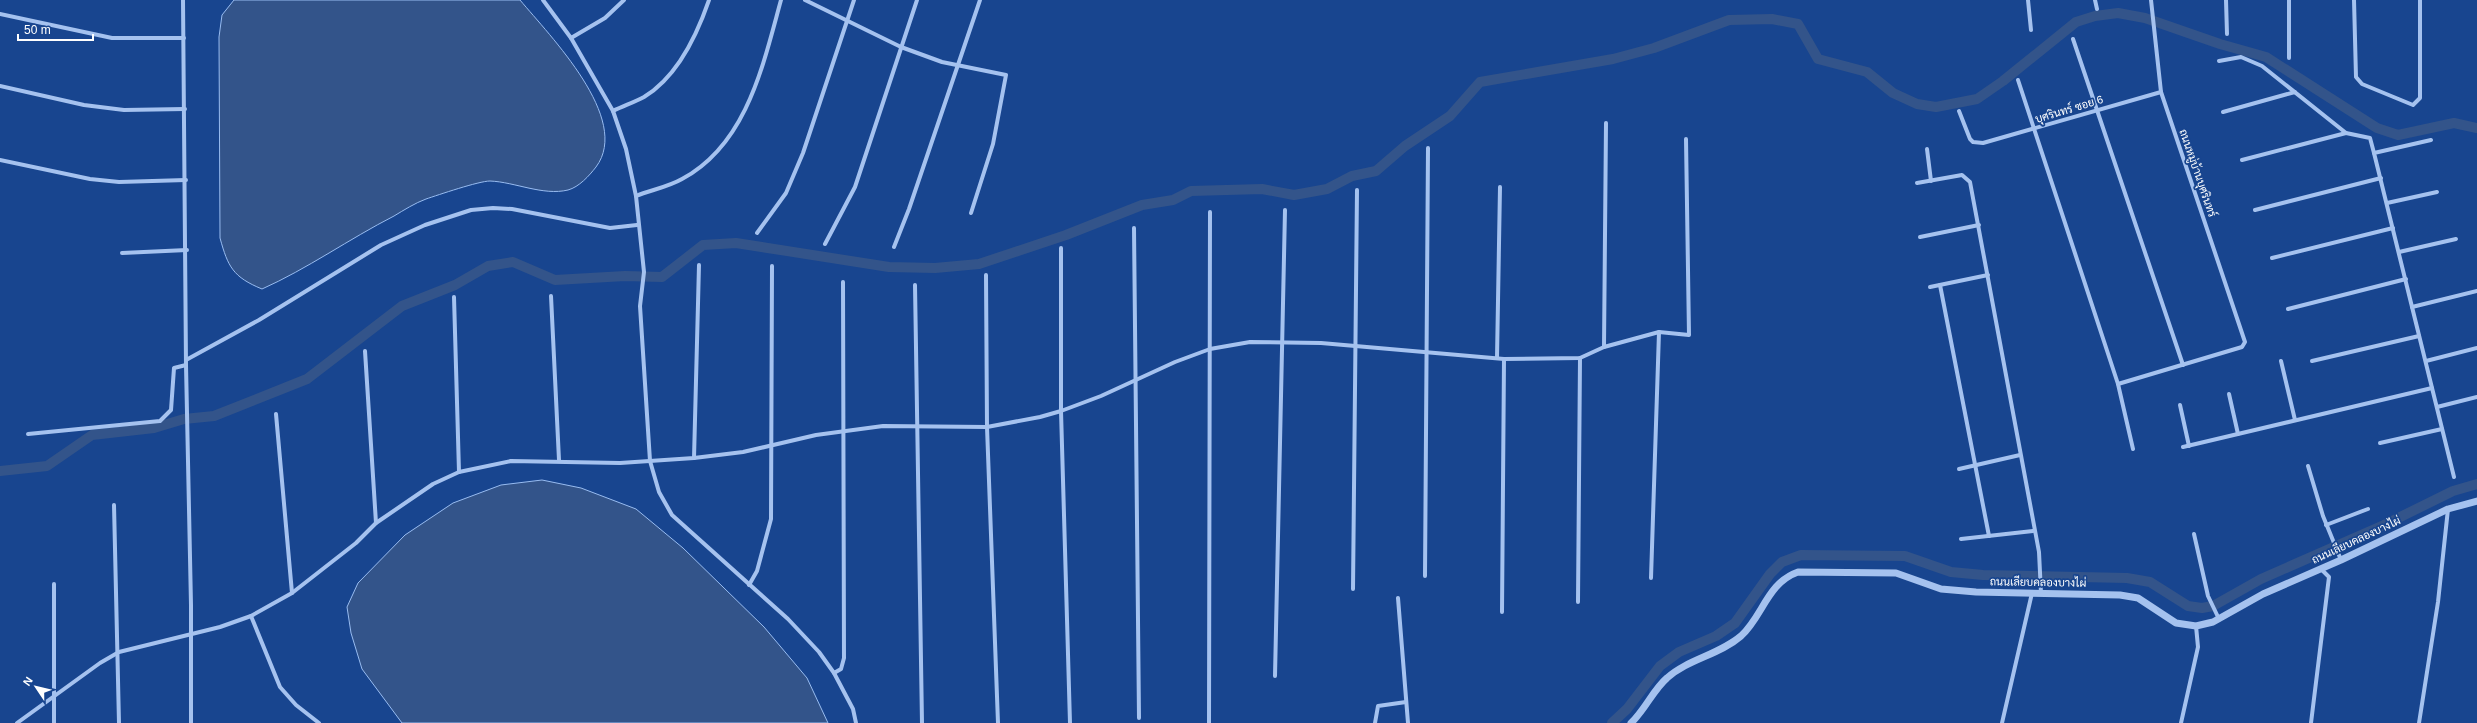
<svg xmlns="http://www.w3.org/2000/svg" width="2477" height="723" font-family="Helvetica,Sarabun,sans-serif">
<rect width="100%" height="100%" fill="#18458f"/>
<!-- water -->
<g fill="#33548a" stroke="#98bcf1">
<path d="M234 0H520C550 36 632 119 596 167 589 176 579 187 568 190 543 196 515 182 490 181 479 181 438 195 426 199 415 203 404 210 394 216 349 239 307 269 262 289 233 277 228 267 220 238L219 37 222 15Z"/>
<path d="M542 480 581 488 636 509 683 548 764 627 807 678 828 723H402L362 669 351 633 347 607 358 583 405 535 453 503 501 485Z"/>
</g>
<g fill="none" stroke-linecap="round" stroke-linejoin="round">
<!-- canal -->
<g stroke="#33548a" stroke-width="10">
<path d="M0 471 47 466 92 435 154 428 184 419 214 416 307 379 402 306 455 285 488 266 513 262 555 280 625 276 662 277 703 245 736 243 889 267 935 268 979 264 1066 235 1142 205 1173 200 1191 191 1262 189 1294 195 1327 189 1352 176 1376 171 1405 146 1450 116 1480 82 1613 59 1654 48 1729 20 1772 19 1798 24 1818 59 1867 72 1893 93 1917 104 1936 107 1977 99 2003 81 2076 22 2095 16 2118 13 2145 18 2220 44 2266 57 2377 128 2398 135 2454 123 2477 128"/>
<path d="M1612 723 1627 709 1660 666 1679 652 1716 636 1735 623 1770 574 1782 562 1801 555 1905 556 1951 572 1983 575 2127 578 2150 582 2188 606 2202 608 2213 606 2261 579 2384 525 2453 491 2477 484"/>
</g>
<!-- minor -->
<g stroke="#a5c2ef" stroke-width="4">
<path d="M183 0 186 365 191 605V723"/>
<path d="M543 0 571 38 613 111 626 149 636 196 644 272 640 306 650 461 659 492 672 515 788 619 819 652 834 673 853 709 856 723"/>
<path d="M805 0 901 47 942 62 1006 75 993 144 971 213"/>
<path d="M2028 0 2031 30"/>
<path d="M2095 0 2097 9"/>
<path d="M2226 0 2227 34"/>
<path d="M2354 0 2356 77 2362 84 2413 105 2420 98V0"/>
<path d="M0 14 112 38H184"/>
<path d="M571 38 605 18 624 0"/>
<path d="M2073 39 2183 365"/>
<path d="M2289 58V0"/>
<path d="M2219 61 2241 57 2262 66 2346 133 2370 138 2374 153"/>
<path d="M2018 80 2118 384 2133 449"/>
<path d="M0 86 84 105 124 110 185 109"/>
<path d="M613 111C623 106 635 102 644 97 677 77 697 35 709 0"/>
<path d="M1959 111 1970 139 1973 142 1983 143 2161 92"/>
<path d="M2223 112 2295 92"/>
<path d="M2431 140 2374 153 2454 477"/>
<path d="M1927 149 1931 181"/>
<path d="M0 160 90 179 119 182 186 180"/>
<path d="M2242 160 2346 133"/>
<path d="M1917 183 1962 175 1970 182 2039 552 2041 593"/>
<path d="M636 196C651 190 668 187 682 179 747 144 763 65 781 0"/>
<path d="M2387 203 2437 192"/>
<path d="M2255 210 2381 178"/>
<path d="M1134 228 1139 718"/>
<path d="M757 233 786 193 803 153 854 0"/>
<path d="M1920 237 1979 225"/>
<path d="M825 244 855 187 917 0"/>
<path d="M894 247 909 209 980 0"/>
<path d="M1061 248V411L1070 723"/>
<path d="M2399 252 2456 239"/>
<path d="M122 253 187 250"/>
<path d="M2272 258 2393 228"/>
<path d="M986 275 987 427 998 723"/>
<path d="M915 285 922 723"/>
<path d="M1940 285 1989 536"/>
<path d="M1930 287 1988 275"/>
<path d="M551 296 559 460"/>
<path d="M454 297 459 472"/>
<path d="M2412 307 2477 291"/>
<path d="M2288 309 2406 279"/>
<path d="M1604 347 1606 123"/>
<path d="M365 351 376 523"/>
<path d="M1497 358 1500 187"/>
<path d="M186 360 259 320 381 245 425 225 471 210 493 208 512 209 610 228 637 225"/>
<path d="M2281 361 2295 420"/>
<path d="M2312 361 2419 336"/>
<path d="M2426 361 2477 348"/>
<path d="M2118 384 2242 347 2245 342 2161 92 2151 0"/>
<path d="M2229 394 2238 434"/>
<path d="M2180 405 2189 446"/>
<path d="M2437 407 2477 397"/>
<path d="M276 414 292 593"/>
<path d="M28 434 160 421 171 410 174 368 186 365"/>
<path d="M2380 443 2442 429"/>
<path d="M2183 447 2432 388"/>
<path d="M694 458 699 265"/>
<path d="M2308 466 2323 516 2341 560"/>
<path d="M1959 469 2020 455"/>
<path d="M114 505 119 723"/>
<path d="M2326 525 2368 509"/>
<path d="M2194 534 2208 596 2219 619"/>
<path d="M1961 539 2033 531"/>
<path d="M1425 576 1428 148"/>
<path d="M1651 578 1659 332"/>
<path d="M54 584V723"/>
<path d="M749 585 757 571 771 519 772 266"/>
<path d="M1353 589 1357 190"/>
<path d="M1398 598 1408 723"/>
<path d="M1578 602 1580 358"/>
<path d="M1502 612 1504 359"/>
<path d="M251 616 280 687 296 705 319 723"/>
<path d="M834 673 841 669 844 658 843 282"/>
<path d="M1275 676 1285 210"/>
<path d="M17 723 100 663 119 652 220 627 251 616 292 593 356 543 376 523 433 484 459 472 511 461 620 463 694 458 743 452 816 435 883 426 987 427 1040 417 1061 411 1101 396 1175 362 1210 349 1250 342 1321 343 1504 359 1580 358 1604 347 1659 332 1689 335 1686 139"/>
<path d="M1209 723 1210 212"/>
<path d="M1375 723 1378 706 1406 702"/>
<path d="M2002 723 2032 593"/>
<path d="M2181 723 2198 647 2196 626"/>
<path d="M2311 723 2329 577 2321 569"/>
<path d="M2419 723 2438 602 2448 509"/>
</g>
<!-- tertiary -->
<path stroke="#a5c2ef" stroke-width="7" d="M1631 723C1645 710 1653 690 1667 678 1688 659 1719 655 1741 636 1763 616 1767 583 1798 572L1896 573 1941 589 1976 592 2120 595 2138 598 2176 623 2196 626 2213 622 2263 594 2341 560 2448 509 2477 501"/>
</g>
<g text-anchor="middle" stroke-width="3.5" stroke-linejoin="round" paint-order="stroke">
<!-- street labels -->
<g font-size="11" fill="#fff" stroke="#18458f">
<text transform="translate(2069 109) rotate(-17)" y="4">บุศรินทร์ ซอย 6</text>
<text transform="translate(2198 173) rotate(71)" y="4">ถนนหมู่บ้านบุศรินทร์</text>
<text transform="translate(2356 540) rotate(-25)" y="4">ถนนเลียบคลองบางไผ่</text>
<text transform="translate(2038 582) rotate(1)" y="4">ถนนเลียบคลองบางไผ่</text>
</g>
</g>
<!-- north arrow -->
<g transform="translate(36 687) rotate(305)" stroke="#18458f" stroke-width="3" paint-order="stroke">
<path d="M0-3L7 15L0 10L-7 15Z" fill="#ffffff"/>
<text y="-6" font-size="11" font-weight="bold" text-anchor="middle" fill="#ffffff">N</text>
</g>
<!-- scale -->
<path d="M18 34v6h75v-6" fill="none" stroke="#ffffff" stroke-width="2"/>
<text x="24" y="34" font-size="12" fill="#ffffff" stroke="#18458f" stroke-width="3" paint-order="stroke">50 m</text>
</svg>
